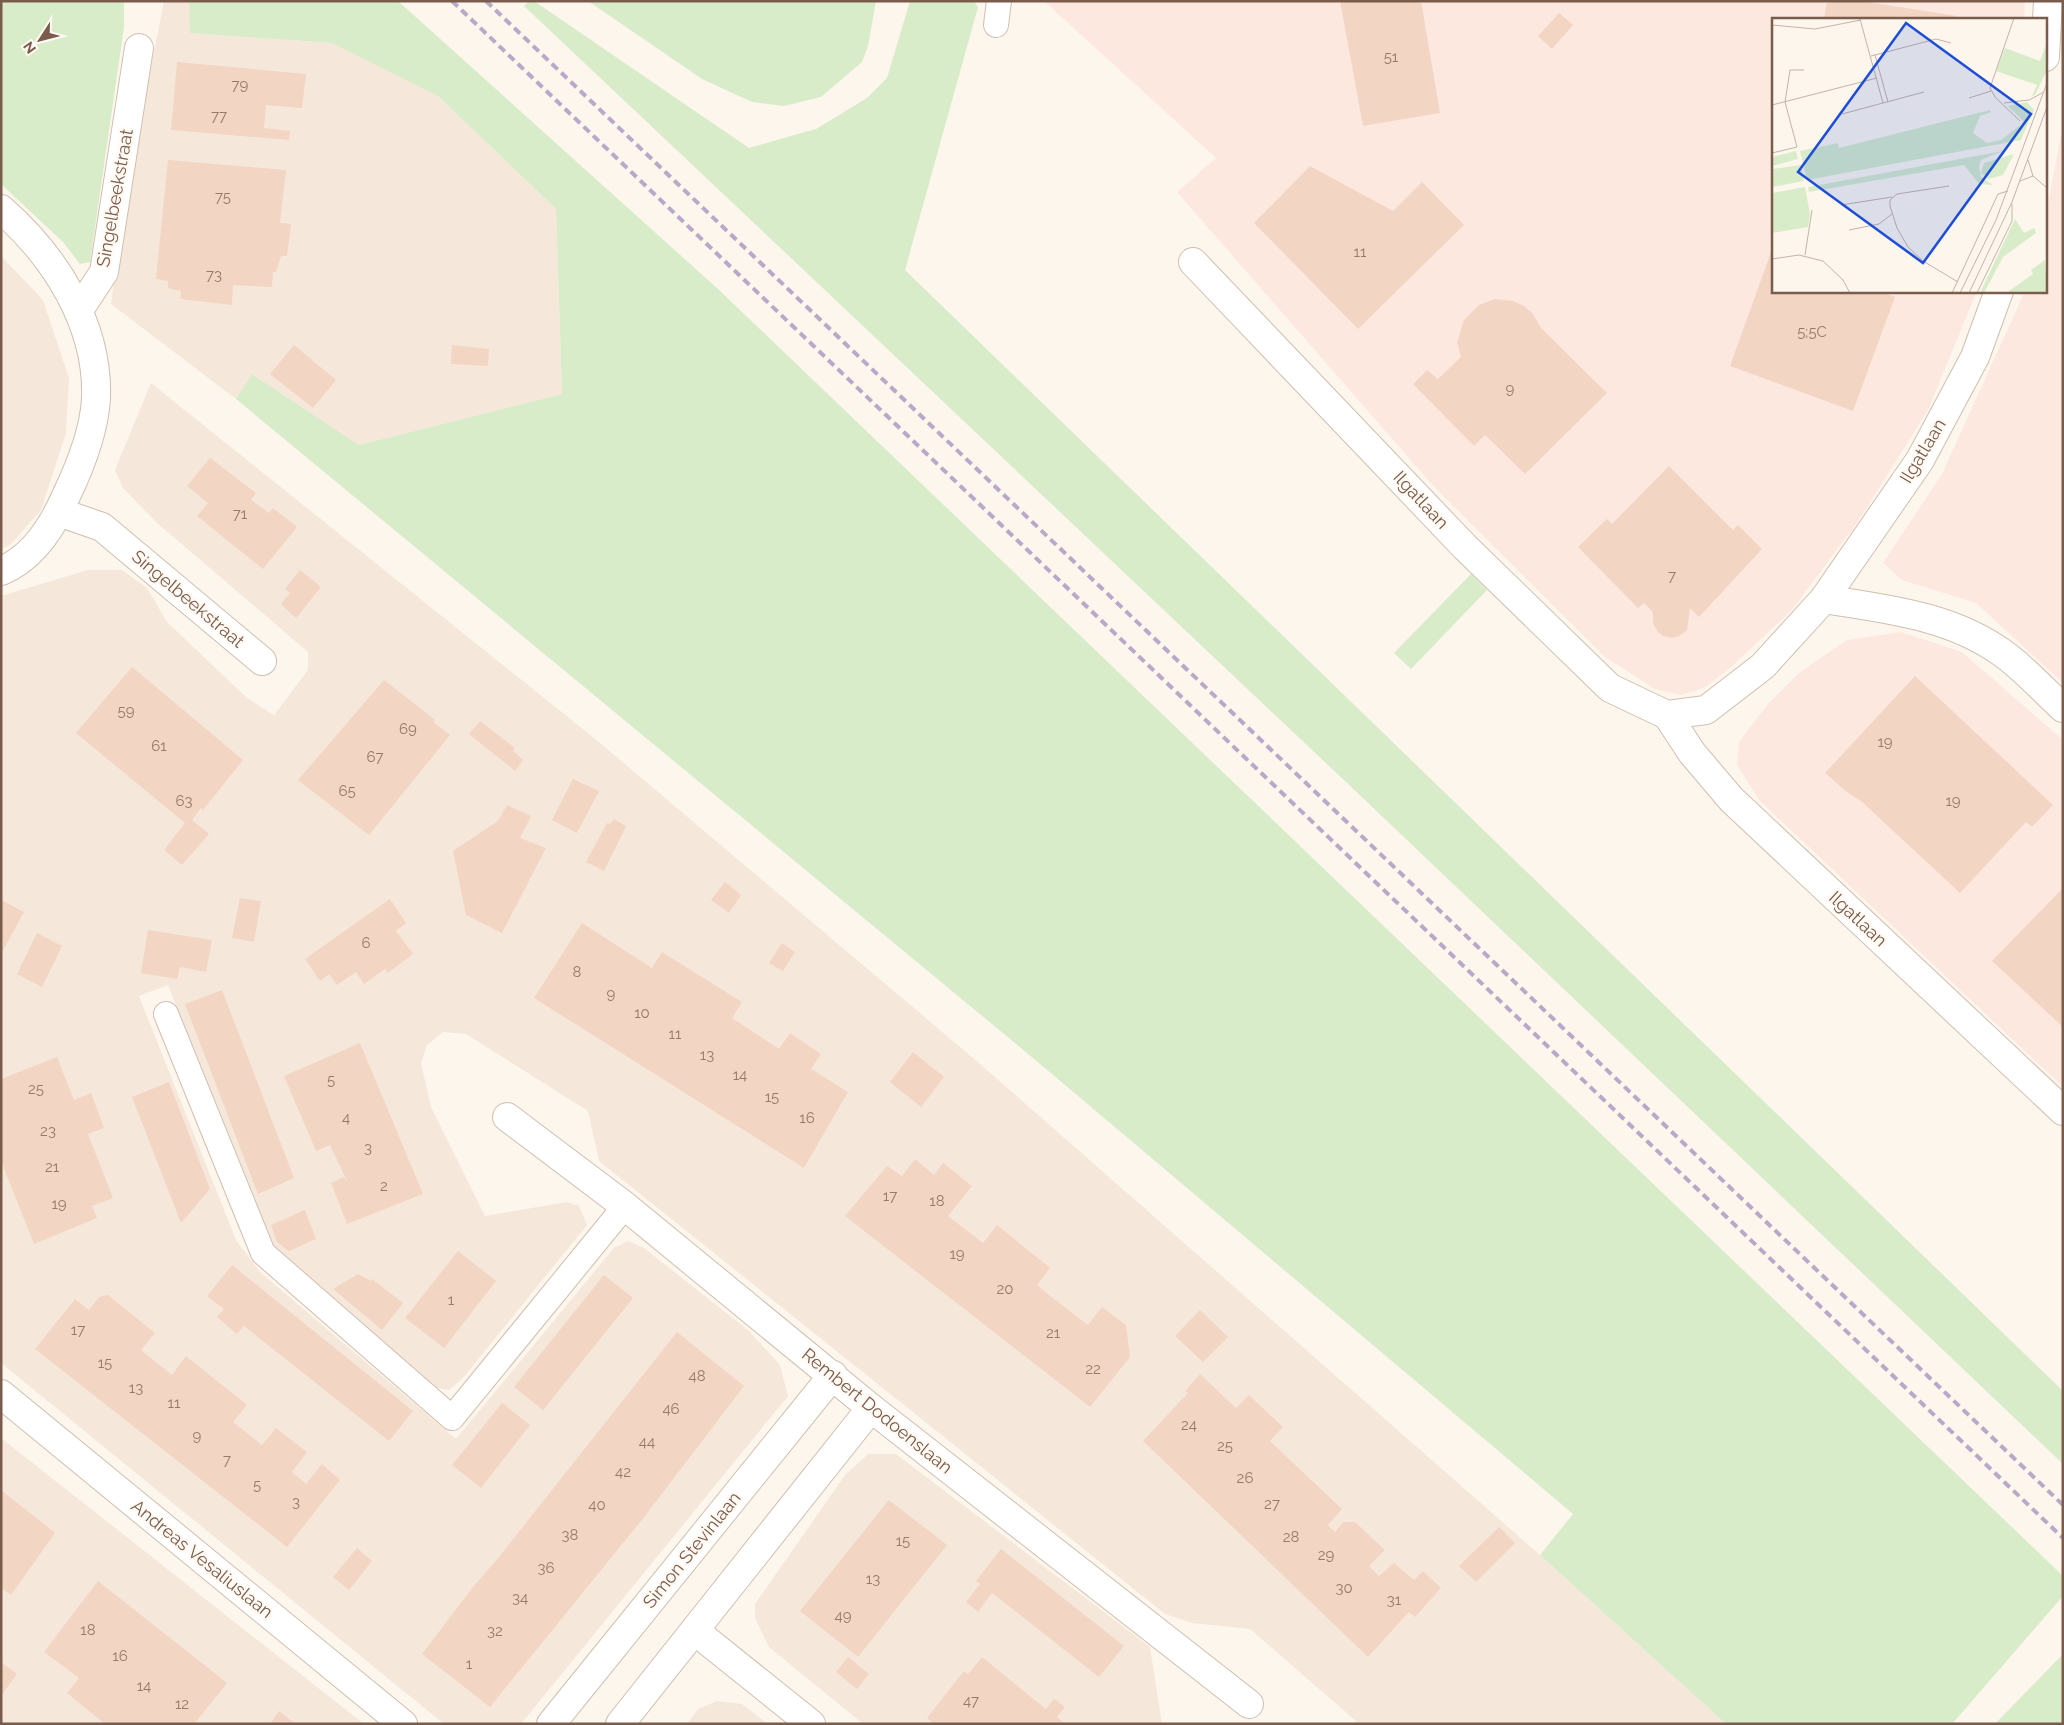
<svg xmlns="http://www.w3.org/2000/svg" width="2064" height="1725" font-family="Raleway,sans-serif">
<rect width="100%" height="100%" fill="#fdf6ec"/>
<!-- residential -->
<g fill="#f5e8da">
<path d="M164 1H189L191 33 332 43 438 96 556 209 562 394 359 445 252 374 236 399 111 304 125 199Z"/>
<path d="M1 256 43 300 69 378 66 433 41 510 10 545 1 549Z"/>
<path d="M151 383 594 738 979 1063 1540 1555 1726 1724H1354L1356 1721 1250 1629 1192 1623 1165 1614 599 1161 588 1111 466 1034 443 1032 427 1045 421 1063 431 1107 485 1216 567 1202 579 1206 587 1225 463 1378 449 1390 437 1388 271 1245 168 985 139 996 236 1240 260 1272 456 1439 614 1248 628 1241 644 1248 748 1330 780 1365 788 1396 521 1724H444L1 1363V596L88 570H122L147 588 167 622 247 698 274 715 308 670V652L157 523 123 488 115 470Z"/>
<path d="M1 1438 364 1724H1Z"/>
<path d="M868 1454H896L1150 1647 1162 1724H863L769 1647 755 1618V1604L845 1475Z"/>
<path d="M717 1701 742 1704 768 1724H687L698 1709Z"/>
</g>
<!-- commercial -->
<g fill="#fde8e0">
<path d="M1044 1H2025L2024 19H1773V291H1977L1928 410 1859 520 1791 611 1730 668 1704 688 1681 695 1655 689 1605 657 1435 488 1177 192 1216 158Z"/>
<path d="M2063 125V683L1976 603 1902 580 1883 563 1942 474 2025 291H2045V220Z"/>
<path d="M1901 632 1962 652 2063 740V1087L1760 801 1737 765 1739 742 1768 704 1800 672 1847 640Z"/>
</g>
<!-- green -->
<g fill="#d8ecc9">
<path d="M1 1H124V27L90 262 80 264 63 242 1 184Z"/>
<path d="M189 1H398L718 289 2063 1576V1596L1952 1724H1726L1540 1555 1573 1514 1033 1058 236 399 252 374 359 445 562 394 556 209 438 96 332 43 190 33Z"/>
<path d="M529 1H534L749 148 816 129 867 98 887 78 910 1H974L978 7 905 270 2063 1391V1464L1346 782 524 6Z"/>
<path d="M588 1H876L868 46 862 62 821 97 784 106 752 102 702 79Z"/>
<path d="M1471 574 1487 590 1411 669 1394 653Z"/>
<path d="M2063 1654V1724H1995Z"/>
</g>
<!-- building -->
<g fill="#f3d5c3">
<path d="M1340 1H1421L1440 113 1363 126Z"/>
<path d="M1827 1H1861L1957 16V19H1824Z"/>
<path d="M1559 13 1573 25 1552 49 1538 36Z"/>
<path d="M177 62 306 74 302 108 266 105 264 128 290 131 289 140 171 130Z"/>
<path d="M168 160 286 170 280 223 291 224 287 256H281L276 272H273L272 287 233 285 232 305 181 299V291L168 288V281L156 279Z"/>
<path d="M1310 166 1393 211 1422 182 1464 225 1358 329 1254 223Z"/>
<path d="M1771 252 1773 253V291H1879L1895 297 1853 411 1730 366Z"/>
<path d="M1495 299 1513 301 1524 306 1533 314 1541 328 1607 393 1525 474 1485 435 1474 446 1413 384 1427 370 1438 379 1461 357 1457 342 1464 320 1479 305Z"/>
<path d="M294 345 336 380 313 408 270 374Z"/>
<path d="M452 345 489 349 488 366 451 364Z"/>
<path d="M210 458 256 493 251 500 269 513 273 508 297 527 263 569 197 516 208 503 187 486Z"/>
<path d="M1669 466 1733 530 1738 525 1762 549 1699 617 1690 608 1687 630 1679 636 1672 638 1663 636 1657 631 1653 623V612L1644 603 1638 608 1578 547 1607 519 1612 524Z"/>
<path d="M300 570 321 587 296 618 281 604 290 593 285 589Z"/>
<path d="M132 667 243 760 203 810 201 808 192 820 209 834 182 865 164 850 185 823 76 733Z"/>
<path d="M1915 676 2053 805 2032 827 2026 822 1960 893 1861 801 1848 793 1825 773Z"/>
<path d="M384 680 435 720 433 722 450 735 369 835 298 780Z"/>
<path d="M480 721 515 748 513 751 523 760 515 771 469 734Z"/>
<path d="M573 779 599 791 577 833 552 820Z"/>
<path d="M507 805 531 816 520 838 546 848 502 933 466 915 453 851 498 821Z"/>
<path d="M614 819 626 826 604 871 586 862 607 823 610 824Z"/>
<path d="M725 882 741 895 729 913 711 900Z"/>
<path d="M2063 888V1027L1992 961Z"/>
<path d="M240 898 261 901 254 942 232 938Z"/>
<path d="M390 899 406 923 396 931 413 954 388 973 385 969 364 984 356 972 337 985 329 974 320 981 305 959Z"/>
<path d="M1 900 24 912 1 954Z"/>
<path d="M582 923 652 968 662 952 742 1002 732 1018 779 1049 790 1033 821 1054 811 1069 848 1092 804 1168 534 998Z"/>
<path d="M148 930 212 940 206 972 180 967 177 979 141 973Z"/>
<path d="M37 933 62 946 42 987 17 974Z"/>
<path d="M782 943 795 952 783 971 769 963Z"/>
<path d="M222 990 294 1178 258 1194 185 1004Z"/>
<path d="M360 1043 423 1194 347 1224 331 1183 344 1177 348 1183 330 1145 316 1151 284 1076Z"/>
<path d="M913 1052 944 1077 921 1107 890 1082Z"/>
<path d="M57 1057 74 1100 91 1093 104 1128 88 1134 113 1198 92 1206 97 1218 34 1244 1 1161V1079Z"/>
<path d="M169 1082 210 1189 181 1223 132 1097Z"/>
<path d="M915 1159 934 1175 943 1163 972 1186 948 1216 983 1243 997 1225 1050 1268 1037 1285 1045 1292 1088 1325 1102 1307 1126 1325 1130 1357 1090 1407 845 1216 887 1166 902 1176Z"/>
<path d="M305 1210 316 1239 289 1251 277 1242 271 1225Z"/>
<path d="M458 1251 496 1281 444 1348 405 1318Z"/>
<path d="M232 1265 413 1411 389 1441 244 1326 237 1334 217 1317 224 1309 207 1296Z"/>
<path d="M358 1274 371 1281 372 1279 403 1303 382 1330 333 1289Z"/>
<path d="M604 1275 633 1298 543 1410 514 1387Z"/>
<path d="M108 1295 155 1333 141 1350 172 1375 186 1356 247 1405 233 1422 262 1445 276 1428 307 1452 292 1472 306 1484 322 1464 340 1480 287 1547 35 1349 75 1299 89 1310 99 1297Z"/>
<path d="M1200 1310 1228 1337 1203 1362 1175 1336Z"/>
<path d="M677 1332 744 1386 645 1516 490 1707 422 1654 473 1587 499 1557Z"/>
<path d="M1200 1374 1236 1408 1249 1395 1283 1427 1270 1441 1342 1509 1328 1525 1335 1532 1343 1522H1355L1385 1550 1369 1566 1379 1576 1394 1563 1414 1580 1423 1571 1441 1588 1415 1617 1409 1612 1368 1657 1143 1441 1188 1393 1185 1391Z"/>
<path d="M502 1403 530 1425 481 1488 452 1465Z"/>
<path d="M1 1490 55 1533 11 1595 1 1588Z"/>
<path d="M889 1500 947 1545 858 1657 800 1611Z"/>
<path d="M1499 1527 1515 1543 1476 1582 1459 1566Z"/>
<path d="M357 1548 372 1561 349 1590 333 1577Z"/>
<path d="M1001 1549 1124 1646 1099 1677 992 1593 978 1612 966 1602 980 1584 976 1581Z"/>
<path d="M98 1581 227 1683 194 1724H105L67 1693 79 1678 44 1652Z"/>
<path d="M848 1657 869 1674 857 1689 836 1672Z"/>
<path d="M982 1657 1046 1709 1054 1699 1065 1707 1057 1717 1065 1724H934L927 1718 964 1671 968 1674Z"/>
<path d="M1 1662 17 1674 1 1696Z"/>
<path d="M279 1711 282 1713 295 1724H270Z"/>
</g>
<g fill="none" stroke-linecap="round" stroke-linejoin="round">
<defs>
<g id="service">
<path d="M996 25 999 1"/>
<path d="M166 1014 263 1253 452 1418 625 1206"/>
</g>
<g id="minor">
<path d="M2045 57 2048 1"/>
<path d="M1 209C55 256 99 325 96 399 94 431 80 467 66 496 53 526 33 558 1 571"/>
<path d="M1193 262 1465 547 1610 688 1667 715 1706 710 1763 666 1824 599 1920 460 1975 357 1999 291"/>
<path d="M79 310 104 272 139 48"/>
<path d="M59 512 102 527 262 661"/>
<path d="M1824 599C1885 609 1949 615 2001 652 2023 667 2043 690 2063 708"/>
<path d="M1667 715 1692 753 1731 799 2063 1111"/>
<path d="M507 1117 625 1206 871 1408 1249 1704"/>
<path d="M1 1394 403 1724"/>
<path d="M695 1631 811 1724"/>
<path d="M551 1724 833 1375"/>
<path d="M620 1724 871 1408"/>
</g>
</defs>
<!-- service casing -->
<use href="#service" stroke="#d1beb0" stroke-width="26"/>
<!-- minor casing -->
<use href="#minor" stroke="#d1beb0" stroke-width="30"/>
<!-- service -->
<use href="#service" stroke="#fff" stroke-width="24"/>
<!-- minor -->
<use href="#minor" stroke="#fff" stroke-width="28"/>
<!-- rail -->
<g stroke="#b9a8c9" stroke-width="4" stroke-dasharray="8 5" stroke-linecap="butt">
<path d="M452 1 2063 1538"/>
<path d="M486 1 2063 1505"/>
</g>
</g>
<g text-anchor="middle" stroke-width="5" stroke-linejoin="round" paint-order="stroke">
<!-- number labels -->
<g font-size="15" fill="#987a6a">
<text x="1391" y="62">51</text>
<text x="240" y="90">79</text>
<text x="219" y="121">77</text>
<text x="223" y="202">75</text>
<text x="1360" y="257">11</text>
<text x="214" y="280">73</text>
<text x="1812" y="337">5;5C</text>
<text x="1510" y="394">9</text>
<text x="240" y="519">71</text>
<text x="1672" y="581">7</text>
<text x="126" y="716">59</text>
<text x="408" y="734">69</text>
<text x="1885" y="747">19</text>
<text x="159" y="751">61</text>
<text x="375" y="762">67</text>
<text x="347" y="796">65</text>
<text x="184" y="806">63</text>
<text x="1953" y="806">19</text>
<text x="366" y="948">6</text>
<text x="577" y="977">8</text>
<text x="611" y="999">9</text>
<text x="642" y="1018">10</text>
<text x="675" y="1039">11</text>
<text x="707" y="1060">13</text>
<text x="740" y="1080">14</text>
<text x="331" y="1085">5</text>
<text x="36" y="1094">25</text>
<text x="772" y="1102">15</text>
<text x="346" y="1123">4</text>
<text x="807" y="1123">16</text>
<text x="48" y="1136">23</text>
<text x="368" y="1153">3</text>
<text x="52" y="1172">21</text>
<text x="384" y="1191">2</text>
<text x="890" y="1201">17</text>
<text x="937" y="1206">18</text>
<text x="59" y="1209">19</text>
<text x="957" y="1259">19</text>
<text x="1005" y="1294">20</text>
<text x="451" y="1305">1</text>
<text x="78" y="1335">17</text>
<text x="1053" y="1338">21</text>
<text x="105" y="1368">15</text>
<text x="1093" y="1374">22</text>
<text x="697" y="1381">48</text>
<text x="136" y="1393">13</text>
<text x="174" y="1408">11</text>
<text x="671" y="1414">46</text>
<text x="1189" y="1430">24</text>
<text x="197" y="1441">9</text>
<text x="647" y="1447">44</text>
<text x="1225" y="1451">25</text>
<text x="227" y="1465">7</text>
<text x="623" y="1477">42</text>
<text x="1245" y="1483">26</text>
<text x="257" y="1490">5</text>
<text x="296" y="1507">3</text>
<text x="1272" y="1509">27</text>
<text x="597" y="1510">40</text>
<text x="570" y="1540">38</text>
<text x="1291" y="1542">28</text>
<text x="903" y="1546">15</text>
<text x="1326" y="1560">29</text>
<text x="546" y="1573">36</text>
<text x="873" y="1584">13</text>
<text x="1344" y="1593">30</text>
<text x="520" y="1603">34</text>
<text x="1394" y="1605">31</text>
<text x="843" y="1621">49</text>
<text x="88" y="1635">18</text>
<text x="495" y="1636">32</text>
<text x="120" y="1661">16</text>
<text x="469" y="1669">1</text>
<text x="144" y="1691">14</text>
<text x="971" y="1706">47</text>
<text x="182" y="1709">12</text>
</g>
<!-- street labels -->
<g font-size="18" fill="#7a5c4d" stroke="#fffaf3">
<text transform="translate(115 198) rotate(-80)" y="6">Singelbeekstraat</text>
<text transform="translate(1923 451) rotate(-59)" y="6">Ilgatlaan</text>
<text transform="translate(1421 500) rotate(47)" y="6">Ilgatlaan</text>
<text transform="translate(188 599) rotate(40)" y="6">Singelbeekstraat</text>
<text transform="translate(1858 919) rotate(43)" y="6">Ilgatlaan</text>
<text transform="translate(877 1411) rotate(39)" y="6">Rembert Dodoenslaan</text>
<text transform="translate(692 1550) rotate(-51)" y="6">Simon Stevinlaan</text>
<text transform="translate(202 1559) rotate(39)" y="6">Andreas Vesaliuslaan</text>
</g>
</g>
<!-- overview -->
<g transform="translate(1772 18)">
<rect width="275" height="275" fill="#fdf6ec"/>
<path d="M275 24V52L263 77 260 78 265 67 224 53 233 30 268 43ZM255 84 262 92 249 122 35 162 28 133 66 125 67 130 218 92 219 94 208 98 201 115 215 125 229 122 247 108 251 110 253 105 236 88ZM24 133 26 141 0 148V139ZM231 133 209 142 207 148 209 159 221 167 207 166 192 147 37 174 36 169ZM242 136 231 157 217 161 209 155 212 145ZM29 147 32 163 0 169V151ZM33 169 38 196 36 209 0 215V175ZM243 201 252 215 262 210 264 215 231 239 212 275H208ZM273 242 275 275H234L261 256 259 252Z" fill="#d8ecc9"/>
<path fill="none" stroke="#c5b3a7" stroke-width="1" d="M242 0 218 70 223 79 248 103M88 1 111 85M0 7 43 11 89 2M103 37 116 84M99 38 164 21 179 25M197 80 219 73M232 85 257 82 272 74M0 87 105 60M70 96 152 74M0 135 25 129 13 84 18 52H32M256 142 261 158M248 163 261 158 275 170M177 168 125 176 118 182V188L125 210 136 229 151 243 186 264M69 187 120 179M77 212 107 206 120 196M33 237 40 192M0 241 27 237 51 243 71 262 78 275M180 275 226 176 236 173M188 275 224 202 275 65M197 275 240 184 275 89M205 275 240 203V186"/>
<path fill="#1d4ed8" fill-opacity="0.15" stroke="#1d4ed8" stroke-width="2.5" d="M134 5 259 96 151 245 26 154Z"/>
<rect width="275" height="275" fill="none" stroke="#7a5c4d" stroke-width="2.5"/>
</g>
<!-- border -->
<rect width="2064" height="1725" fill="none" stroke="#7a5c4d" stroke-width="5"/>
<!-- north arrow -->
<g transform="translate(40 40) rotate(234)" stroke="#fffaf3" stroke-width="4" paint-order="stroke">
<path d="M0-4L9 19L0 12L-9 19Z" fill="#7a5c4d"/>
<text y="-8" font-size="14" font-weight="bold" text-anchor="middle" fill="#7a5c4d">N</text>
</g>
</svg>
